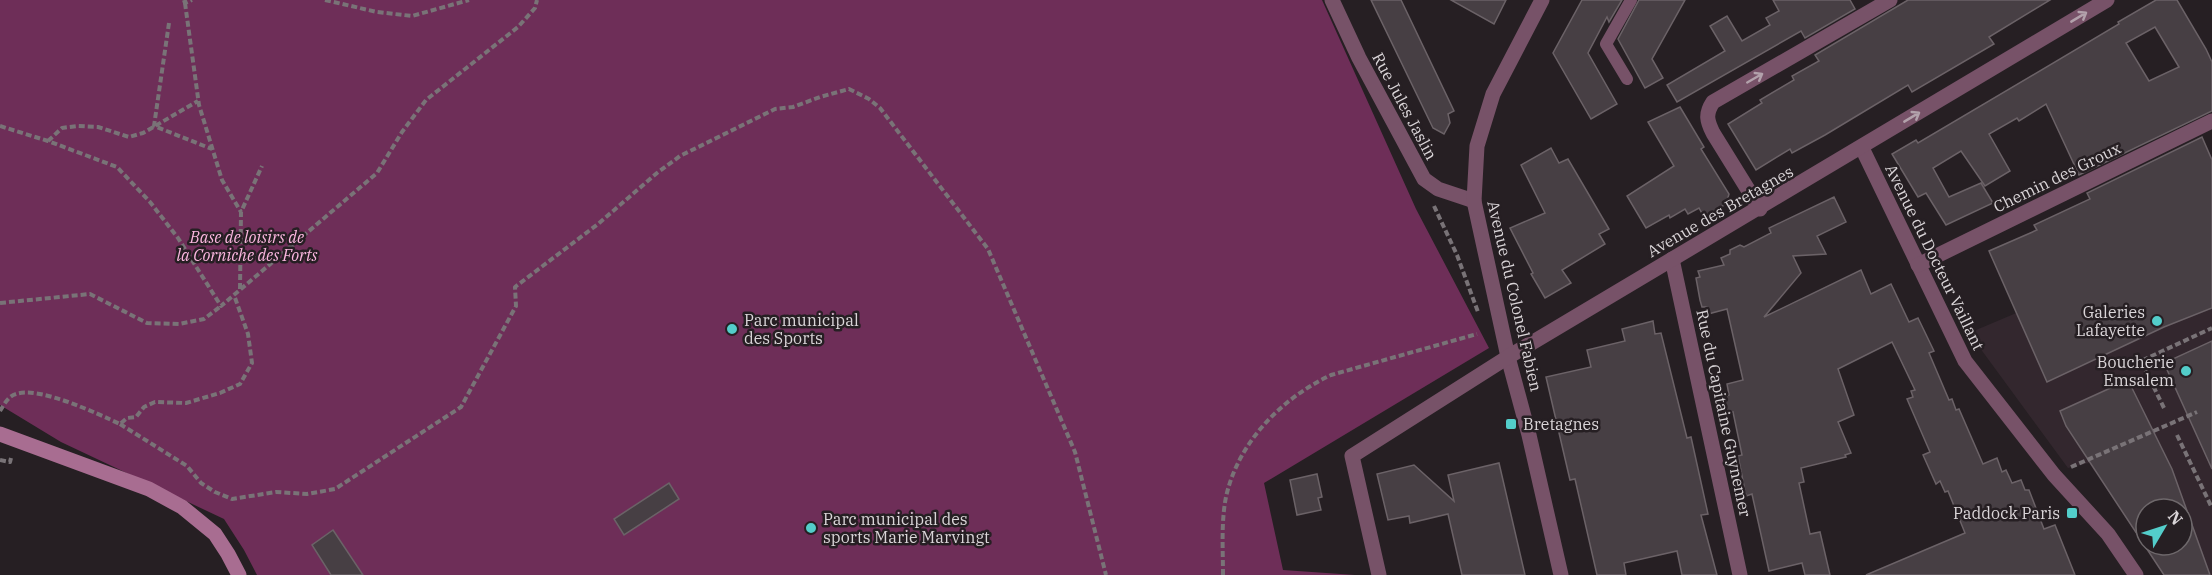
<svg xmlns="http://www.w3.org/2000/svg" width="2212" height="575" font-family="'IBM Plex Serif',serif">
<rect width="100%" height="100%" fill="#261f23"/>
<!-- built -->
<path fill="#33272e" fill-rule="evenodd" d="M2212 230V575H2164L2089 463 2068 468 1969 333ZM2146 509H2182V545H2146Z"/>
<!-- green -->
<path fill="#6e2e58" d="M0 0H1322L1416 209 1489 348 1264 483 1283 570 1355 575H257L244 550 224 519 61 442 0 405Z"/>
<!-- building -->
<g fill="#473f44" stroke="#6b6267" stroke-width="1.5" fill-rule="evenodd">
<path d="M1371 0H1401L1454 111 1448 114 1450 123 1444 134 1433 128Z"/>
<path d="M1451 0H1506L1494 24Z"/>
<path d="M1582 0H1622L1609 22 1607 17 1588 53 1617 104 1591 119 1553 53Z"/>
<path d="M1639 0H1685L1652 59 1663 78 1645 88 1618 39Z"/>
<path d="M1773 0H1850L1855 9 1805 38 1801 31 1677 102 1667 85 1725 51 1710 26 1727 16 1742 41 1770 25 1766 18 1779 11Z"/>
<path d="M1908 0H2050L1989 37 1994 44 1912 92 1908 85 1825 135 1792 153 1790 149 1756 170 1728 124 1762 103 1760 100 1794 80 1792 76 1819 61 1815 55Z"/>
<path d="M2156 0H2177L2206 49 2212 62V111L2079 175 2046 104 2019 121 2017 118 1989 134 2010 171 1985 186 1961 151 1933 168 1949 197 1981 183 1993 203 1946 225 1926 193 1918 197 1892 154 1916 140 1918 143 2119 24 2118 22ZM2155 27 2179 67 2149 81 2126 43Z"/>
<path d="M1680 107 1704 147 1701 149 1729 194 1726 204 1704 217 1699 208 1688 214 1685 209 1670 218 1669 215 1646 228 1627 196 1674 166 1648 122Z"/>
<path d="M2202 137 2212 160V308L2164 327 2047 382 1989 251 2037 230 2034 225 2090 199 2087 193Z"/>
<path d="M1551 148 1559 163 1568 159 1609 229 1599 234 1605 244 1562 270 1571 283 1545 298 1531 274 1533 273 1510 228 1545 213 1521 165Z"/>
<path d="M1834 197 1846 222 1817 236 1826 254 1793 256 1801 273 1764 317 1861 270 1871 294 1891 284 1909 322 1918 318 1934 351 1929 353 1949 400 1952 399 1956 410 1959 409 1983 464 1997 458 2002 472 2006 470 2012 483 2021 480 2025 490H2029L2044 529 2055 525 2075 575H1866L1965 533 1948 491 1945 492 1940 481 1936 484 1923 455 1930 452 1907 399 1913 397 1911 391 1915 390 1892 342 1838 369 1854 415 1838 422 1851 453 1845 455 1846 457 1801 468 1804 482 1799 483 1810 534 1820 532 1830 575H1805L1802 563 1769 571 1752 494 1746 496 1738 456 1742 455 1733 412 1726 414 1723 397 1729 395 1727 384 1743 380 1727 309 1708 314 1707 307H1702L1700 300 1696 278 1700 277 1698 271 1724 265 1721 258 1730 254V250L1740 245 1744 247 1771 233 1769 228Z"/>
<path d="M1653 321 1655 334 1661 333 1687 438 1691 437 1708 514 1701 515 1717 575H1682L1677 551 1624 563 1626 575H1597L1575 479 1570 480 1546 377 1591 367 1587 350 1625 341 1622 329Z"/>
<path d="M2212 341V469L2164 363Z"/>
<path d="M2128 380 2172 469 2210 575H2164L2066 426 2060 411ZM2146 509H2182V545H2146Z"/>
<path d="M1499 463 1525 575H1462L1448 514 1410 523 1409 516 1388 520 1377 474 1414 465 1454 501 1448 475Z"/>
<path d="M1317 474 1322 497 1318 498 1321 510 1297 515 1290 480Z"/>
<path d="M669 483 679 499 624 535 614 519Z"/>
<path d="M333 530 363 575H331L312 545Z"/>
</g>
<g fill="none" stroke-linecap="round" stroke-linejoin="round">
<!-- path -->
<g stroke="#797377" stroke-width="4" stroke-dasharray="6 3" stroke-linecap="butt">
<path d="M184 0 185 3 192 0"/>
<path d="M325 0 377 12 412 16 469 0"/>
<path d="M185 3 199 105 222 180 241 212"/>
<path d="M169 23 154 126 212 149"/>
<path d="M0 126 48 141 117 167 150 202 178 238 221 306 377 173 402 132 426 100 518 27 535 8 537 0"/>
<path d="M48 141 62 128 77 126 98 127 129 137 143 133 198 101"/>
<path d="M1434 206 1457 255 1478 312"/>
<path d="M240 289 241 212 262 166"/>
<path d="M0 303 90 294 147 323 179 324 204 319 221 306"/>
<path d="M2164 408 2141 361 2212 328"/>
<path d="M0 411C4 405 8 396 16 394 40 386 98 414 120 424L127 418 136 417 144 407 155 402 186 403 220 393 240 384 252 363 248 334 234 295"/>
<path d="M120 424 187 466 201 483 215 492 232 499 276 492 307 494 335 489 461 407 516 306 515 287 598 224 657 173 680 156 775 109 793 107 820 97 849 89 869 99 880 108 988 249 1075 452 1106 575"/>
<path d="M2177 435 2212 508"/>
<path d="M0 460 10 462 11 458"/>
<path d="M2071 467 2197 412"/>
<path d="M1223 575C1223 549 1221 522 1226 497 1238 442 1282 398 1331 375L1477 334"/>
</g>
<!-- lane -->
<path stroke="#775268" stroke-width="12" d="M1627 79 1606 44 1631 0"/>
<!-- street -->
<g stroke="#775268" stroke-width="15">
<path d="M1332 0 1359 58 1424 179 1438 189 1474 201"/>
<path d="M1542 0 1493 94 1477 146 1474 201 1508 357 1529 435 1561 575"/>
<path d="M1862 148 1965 361 2054 475 2108 534 2136 575"/>
<path d="M1760 209 1713 133C1707 121 1705 114 1713 102L1890 0"/>
<path d="M1672 259 1740 575"/>
<path d="M1918 265 2212 121"/>
<path d="M1379 575 1352 456 1508 357 2107 0"/>
</g>
<!-- secondary -->
<path stroke="#a86d91" stroke-width="15" d="M0 434 149 489 182 507 215 534 228 554 239 575"/>
</g>
<!-- one-way arrows -->
<defs><path id="oneway-shaft" d="M-6 0H5M1.5-3L5.5 0L1.5 3" fill="none" stroke-width="1.6" stroke-linecap="round" stroke-linejoin="round" transform="scale(1.5)"/></defs>
<g stroke="#b2a1ab">
<use href="#oneway-shaft" transform="translate(2079 17) rotate(-31)"/>
<use href="#oneway-shaft" transform="translate(1755 78) rotate(-30)"/>
<use href="#oneway-shaft" transform="translate(1912 117) rotate(-31)"/>
</g>
<!-- markers -->
<g fill="#53cdca" stroke="#261f23" stroke-width="2">
<circle cx="2157" cy="321" r="6"/>
<circle cx="732" cy="329" r="6"/>
<circle cx="2186" cy="371" r="6"/>
<rect x="1505" y="418" width="12" height="12" rx="3"/>
<rect x="2066" y="507" width="12" height="12" rx="3"/>
<circle cx="811" cy="528" r="6"/>
</g>
<g text-anchor="middle" stroke-width="5" stroke-linejoin="round" paint-order="stroke">
<!-- street labels -->
<g font-size="16" fill="#dad5d8" stroke="#261f23">
<text transform="translate(1405 106) rotate(62)" y="6">Rue Jules Jaslin</text>
<text transform="translate(2057 177) rotate(-26)" y="6">Chemin des Groux</text>
<text transform="translate(1720 211) rotate(-30)" y="6">Avenue des Bretagnes</text>
<text transform="translate(1935 257) rotate(64)" y="6">Avenue du Docteur Vaillant</text>
<text transform="translate(1515 296) rotate(77)" y="6">Avenue du Colonel Fabien</text>
<text transform="translate(1724 413) rotate(78)" y="6">Rue du Capitaine Guynemer</text>
</g>
<!-- park labels -->
<g font-size="16" font-style="italic" fill="#fbb6df" stroke="#261f23">
<text x="247" y="243">Base de loisirs de<tspan x="247" dy="18">la Corniche des Forts</tspan></text>
</g>
<!-- poi labels -->
<g font-size="16" fill="#dad5d8" stroke="#261f23" text-anchor="end">
<text x="2145" y="318">Galeries<tspan x="2145" dy="18">Lafayette</tspan></text>
<text x="744" y="326" text-anchor="start">Parc municipal<tspan x="744" dy="18">des Sports</tspan></text>
<text x="2174" y="368">Boucherie<tspan x="2174" dy="18">Emsalem</tspan></text>
<text x="1523" y="430" text-anchor="start">Bretagnes</text>
<text x="2060" y="519">Paddock Paris</text>
<text x="823" y="525" text-anchor="start">Parc municipal des<tspan x="823" dy="18">sports Marie Marvingt</tspan></text>
</g>
</g>
<!-- north arrow -->
<g transform="translate(2164 527) rotate(51)"><circle r="28" fill="#261f23" stroke="#6e686b" stroke-width="1.5"/>
<path d="M0-4.5L10 22L0 15L-10 22Z" fill="#53cdca"/>
<text y="-9" font-size="16" font-weight="bold" text-anchor="middle" fill="#dad5d8">N</text>
</g>
</svg>
